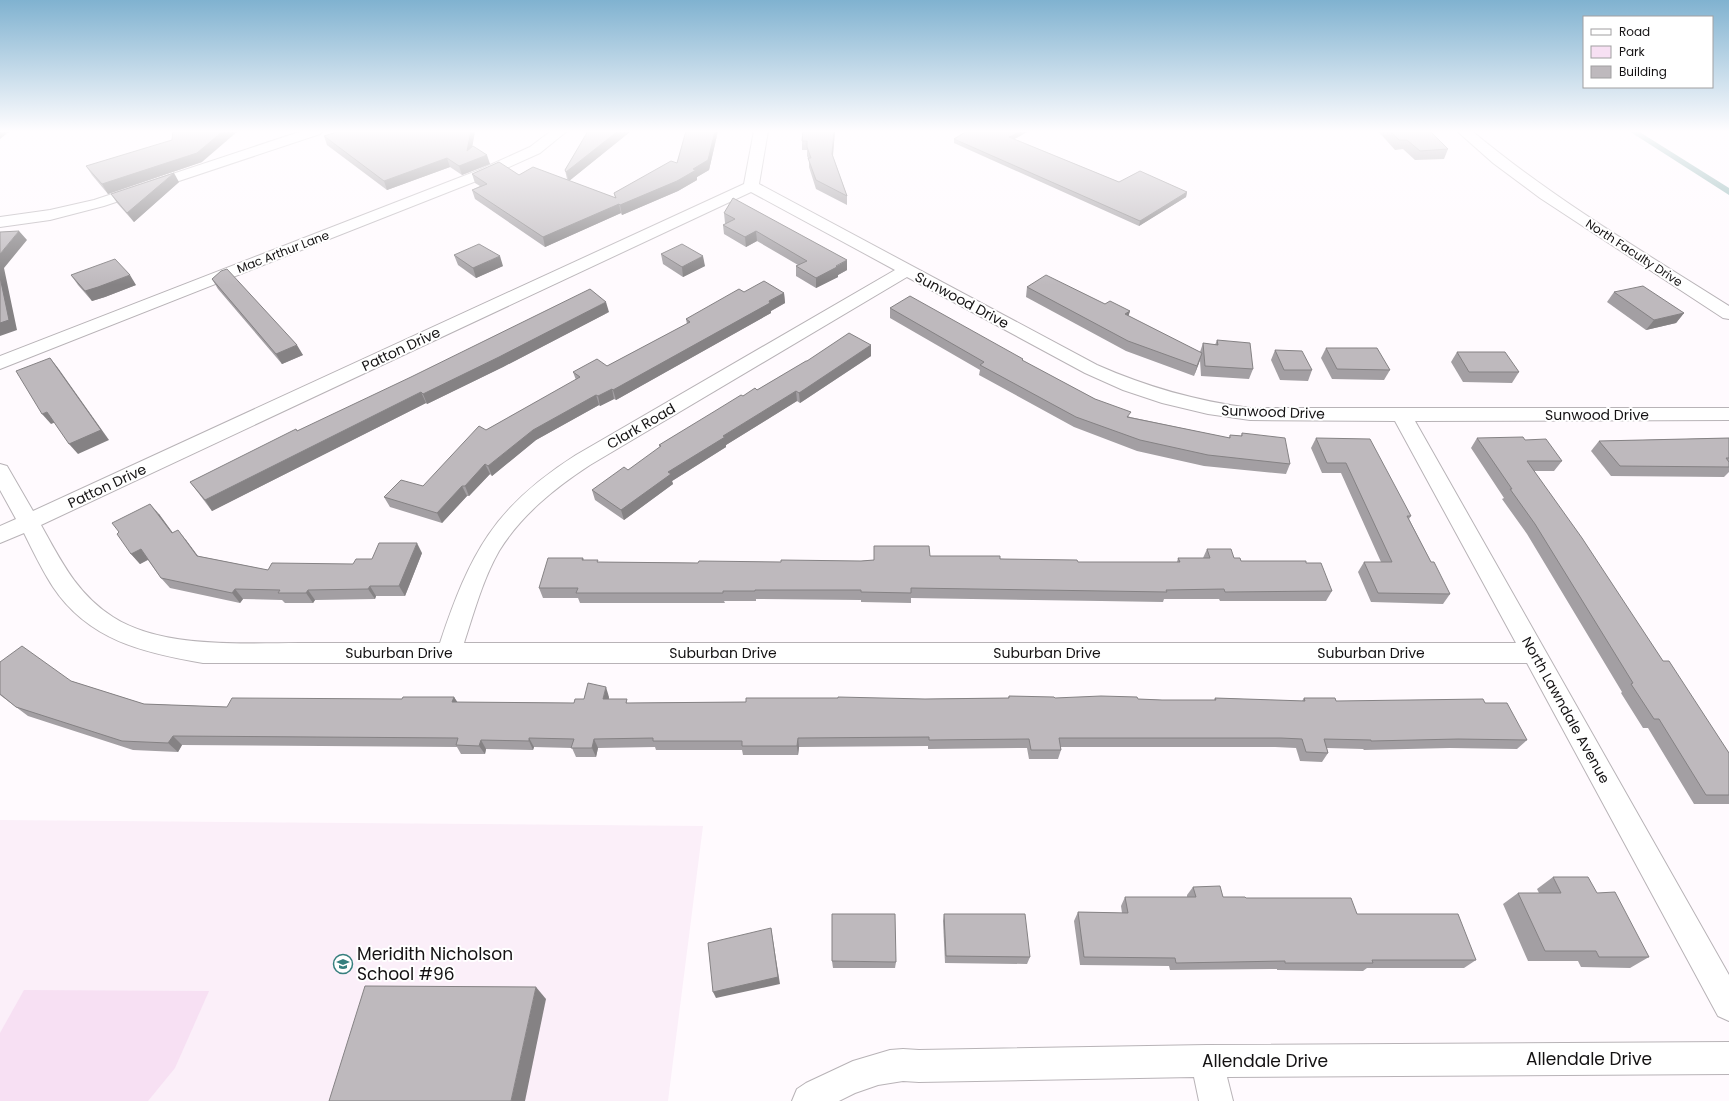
<svg xmlns="http://www.w3.org/2000/svg" width="1729" height="1101" font-family="Poppins,sans-serif">
<rect width="100%" height="100%" fill="#fffafe"/>
<!-- built -->
<path fill="#fbeff9" d="M0 820 703 826 668 1101H0Z"/>
<!-- green -->
<path fill="#f7e0f3" d="M24 990 209 991 175 1068 148 1101H0V1033Z"/>
<!-- water -->
<path fill="#85aead" d="M1629 131H1638L1729 188V195Z"/>
<g fill="none" stroke-linecap="round" stroke-linejoin="round">
<defs>
<g id="minor">
<path d="M302 131H322L320 134 104 206 50 220 0 227V217L50 210 94 200Z"/>
<path d="M551 131H567L540 153 489 176 0 369V356L479 170 530 147Z"/>
<path d="M754 131H768L759 184 1097 365C1147 387 1196 401 1250 408H1729V420L1415 421 1729 975V1021L1718 1016 1527 663H203C144 653 88 640 53 587 42 570 33 551 24 533L0 543V526L16 519 0 490V464L7 466 33 511 744 184ZM751 192 895 270 576 455C494 507 470 553 440 643 394 643 347 643 300 643 244 643 163 649 113 617 77 594 61 561 41 525ZM907 277 1085 373 1123 390 1162 403 1208 414 1250 420 1395 421 1516 643H464C474 612 483 579 499 551 521 515 555 488 590 465Z"/>
<path d="M1457 131H1472C1552 198 1642 251 1729 306V319L1723 318 1540 198 1493 163Z"/>
<path d="M1729 1042V1074L1227 1077 1233 1101H1199L1194 1077 919 1082 903 1081 878 1085 855 1093 839 1101H792L797 1089 806 1083 853 1061 890 1050 903 1049 919 1050 1207 1045Z"/>
</g>
</defs>
<!-- minor casing -->
<use href="#minor" stroke="#b8b3b7" stroke-width="2"/>
<!-- minor -->
<use href="#minor" fill="#fff" fill-rule="evenodd"/>
</g>
<!-- wall -->
<g fill="#a39fa3">
<path d="M475 131 472 146 490 164 462 175 450 167 387 190 327 145 324 136Z"/>
<path d="M588 131H631L569 181 615 198 614 193 677 163 686 131H718L709 170 697 177V180L678 191 622 215 621 213 545 247 475 199 472 190 480 186 475 183 472 174 519 175 567 179 565 170Z"/>
<path d="M803 131H835L833 156 847 196V205L816 189 809 167V160L807 156V150H802V141Z"/>
<path d="M967 131H1029L1014 139 1119 182 1187 192 1186 197 1139 226 954 143V139Z"/>
<path d="M1378 131H1430L1448 149 1444 159 1415 160 1403 149 1395 150Z"/>
<path d="M202 162 108 194 92 175 86 166Z"/>
<path d="M179 182 134 222 117 203 111 194Z"/>
<path d="M724 213 847 270 838 275V277L816 288 796 276V266L798 265 757 241 746 247 724 234 723 225 726 223H725Z"/>
<path d="M661 254 705 266 683 277 663 264Z"/>
<path d="M454 255 503 266 476 278 458 265Z"/>
<path d="M71 275 136 285 105 297 92 301 78 285Z"/>
<path d="M212 279 303 355 282 364 218 289Z"/>
<path d="M1027 287 1105 304 1130 311 1128 316 1200 352 1203 343 1215 345 1217 340 1253 369 1249 379 1201 376 1200 360 1194 376 1126 351 1026 297Z"/>
<path d="M744 292 784 293 785 303 771 311V313L616 400 614 399 600 406 599 405 536 440 492 476 490 474 469 496H467L442 523 390 507 384 497 423 486 486 430 576 380 573 372 607 366 687 324 686 319Z"/>
<path d="M1614 292 1684 313 1676 323 1646 330 1607 302Z"/>
<path d="M890 308 1023 361 1095 399 1130 417 1229 438 1230 435 1241 436 1242 433 1290 464 1286 474 1204 466 1137 451 1074 427 979 375 980 370 890 318Z"/>
<path d="M609 312 503 367 427 404 426 403 212 511 190 482 297 431Z"/>
<path d="M871 345V356L800 403 797 401 726 445V447L672 481 673 484 624 520 595 500 592 490 628 470 660 448 659 445 743 396 757 390 807 361Z"/>
<path d="M1326 348 1390 370 1384 380 1332 379 1321 358Z"/>
<path d="M1275 350 1312 370 1308 381 1280 380 1271 360Z"/>
<path d="M1457 352 1519 372 1512 383 1463 382 1451 362Z"/>
<path d="M1316 438 1411 516 1409 519 1431 562 1450 594 1443 604 1371 602 1358 572 1364 562H1381L1341 473H1322L1311 448Z"/>
<path d="M1477 438 1525 440 1562 461 1554 471H1534L1663 661 1729 753V804H1694L1648 728H1643L1621 693 1622 692 1527 534 1502 499 1504 498 1471 448Z"/>
<path d="M1729 438V472L1724 477 1611 476 1591 451 1599 441Z"/>
<path d="M159 514 173 533 186 540 198 556 268 570 353 564 372 559 422 553 405 596H376L375 599 315 600 313 603H285L282 600 243 599 240 603 170 588 161 578 148 560 140 564 131 554 119 532Z"/>
<path d="M1207 549 1241 561 1306 563 1332 591 1326 601H1220L1219 599H1164L1163 602 1101 601 911 598V603L861 602V600L756 599V601H724L725 603H580L578 598H543L539 588 583 558 584 560 598 562 698 563 861 561 930 556 1078 562H1177L1178 558H1203Z"/>
<path d="M71 681 144 704 227 707 454 697 457 702 574 703 584 699 609 697V699L628 703 746 702 925 699 1008 698 1009 696 1055 698 1138 699 1162 700H1214L1215 698 1302 701 1304 698 1336 701 1485 703 1527 740 1517 749 1450 748 1364 750 1363 749 1327 748 1328 753 1322 762 1300 761 1296 748 1275 747H1061V750L1058 759H1029L1027 748 928 749V746L799 747 798 755H743L742 750H656L655 747 598 748 596 757H576L572 748 534 747 533 750 486 749 485 754H461L457 747 182 745 178 752 133 750 28 716 0 695Z"/>
<path d="M1553 877 1597 893 1649 957 1630 968 1581 967 1578 961H1528L1503 904 1518 893H1539L1537 889Z"/>
<path d="M1193 887 1223 897 1246 898 1357 914 1476 960 1464 968H1367L1363 971 1277 970V969L1170 970 1169 966 1080 965 1074 921 1078 912 1122 913 1121 906 1125 897H1187V895Z"/>
<path d="M944 914 1030 957 1027 964 945 963 943 921Z"/>
<path d="M832 961 896 962 895 968H833Z"/>
</g>
<!-- shaded-wall -->
<g fill="#858284">
<path d="M0 131H10L0 139Z"/>
<path d="M223 131H238L202 162 108 194 102 184Z"/>
<path d="M471 131H475L470 160 467 151Z"/>
<path d="M618 131H631L569 181 566 172Z"/>
<path d="M715 131H718L709 170 697 177V180L678 191 622 215 620 205 693 169Z"/>
<path d="M834 131H835L832 163V154Z"/>
<path d="M1021 131H1029L1009 142V137Z"/>
<path d="M487 155 490 164 462 175 459 166Z"/>
<path d="M447 158 450 167 387 190 384 181Z"/>
<path d="M174 173 179 182 134 222 127 213Z"/>
<path d="M1187 192 1186 197 1139 226 1140 221Z"/>
<path d="M619 204 621 213 545 247 543 237Z"/>
<path d="M19 231 27 240 4 268 17 330 0 336V254Z"/>
<path d="M756 231 757 241 746 247 745 237Z"/>
<path d="M500 256 503 266 476 278 473 268Z"/>
<path d="M703 256 705 266 683 277 682 267Z"/>
<path d="M847 260V270L838 275V277L816 288V278Z"/>
<path d="M130 275 136 285 105 297 92 301 85 291Z"/>
<path d="M784 293 785 303 771 311V313L616 400 613 390Z"/>
<path d="M606 302 609 312 503 367 427 404 423 394Z"/>
<path d="M1130 311 1127 321 1125 314Z"/>
<path d="M1684 313 1676 323 1646 330 1654 320Z"/>
<path d="M297 345 303 355 282 364 276 354Z"/>
<path d="M871 345V356L800 403 799 393Z"/>
<path d="M1202 353 1199 363 1194 376 1197 366Z"/>
<path d="M50 358 58 368 109 440 78 454 69 444Z"/>
<path d="M612 389 614 399 600 406 598 396Z"/>
<path d="M796 391 797 401 726 445V447L672 481 673 484 624 520 621 510 668 472 723 436Z"/>
<path d="M421 392 426 403 212 511 205 500Z"/>
<path d="M596 395 599 405 536 440 492 476 488 466 533 430Z"/>
<path d="M47 412 56 422 51 424 42 414Z"/>
<path d="M485 464 490 474 469 496 465 486Z"/>
<path d="M462 486 467 496 442 523 437 513Z"/>
<path d="M150 504 159 514 180 543 172 533Z"/>
<path d="M178 530 186 540 205 566 197 556Z"/>
<path d="M417 543 422 553 405 596 399 586Z"/>
<path d="M141 549 149 559 140 564 131 554Z"/>
<path d="M370 586 376 596 375 599 368 589Z"/>
<path d="M235 589 243 599 240 603 232 593Z"/>
<path d="M308 590 315 600 313 603 306 593Z"/>
<path d="M606 687 609 697 607 709 603 699Z"/>
<path d="M454 697 460 706 452 702Z"/>
<path d="M173 736 182 745 178 752 168 743Z"/>
<path d="M529 738 534 747 533 750 529 741Z"/>
<path d="M798 738 799 747 798 755 797 746Z"/>
<path d="M594 739 598 748 596 757 592 748Z"/>
<path d="M481 740 486 749 485 754 479 746Z"/>
<path d="M771 928 780 984 716 998 713 992Z"/>
<path d="M536 987 546 999 525 1101H511Z"/>
</g>
<!-- building -->
<g fill="#beb9bd" stroke="#858284">
<path d="M173 131H223L197 153 102 184 86 166 172 140Z"/>
<path d="M340 131H471L467 151 473 146 487 155 459 166 447 158 384 181 324 136Z"/>
<path d="M588 131H618L566 172 565 170Z"/>
<path d="M686 131H715L708 160 693 169 696 170 677 181 620 205 619 204 543 237 472 190 487 184 472 174 499 162 519 175 533 167 616 198 614 193 671 161 677 163Z"/>
<path d="M803 131H834L832 154 847 196 816 180 808 158H811L807 147V141H802Z"/>
<path d="M967 131H1021L1009 137 1119 182 1140 171 1187 192 1140 221 954 139Z"/>
<path d="M1390 131H1430L1448 149 1420 151 1407 140H1399Z"/>
<path d="M174 173 127 213 111 194Z"/>
<path d="M733 198 847 260 836 266 837 267 816 278 796 266 807 261 756 231 745 237 723 225 735 219 724 213Z"/>
<path d="M19 231 0 254V232Z"/>
<path d="M479 244 500 256 473 268 454 255Z"/>
<path d="M682 244 703 256 682 267 661 254Z"/>
<path d="M115 259 130 275 98 287 85 291 71 275Z"/>
<path d="M227 269 297 345 276 354 212 279 221 271Z"/>
<path d="M1046 275 1105 304 1110 301 1130 311 1125 314 1202 353 1197 366 1128 341 1027 287Z"/>
<path d="M0 277 9 320 0 323Z"/>
<path d="M764 281 784 293 769 301 770 303 613 390 612 389 598 396 596 395 533 430 488 466 485 464 465 486H462L437 513 384 497 401 480 423 486 479 426 486 430 580 377 573 372 597 359 607 366 690 322 686 319 739 289 744 292Z"/>
<path d="M1643 286 1684 313 1654 320 1614 292Z"/>
<path d="M590 289 606 302 499 357 423 394 421 392 205 500 190 482 296 429 297 431 411 377Z"/>
<path d="M910 296 1023 359 1022 360 1095 399 1131 412 1127 417 1230 438V435L1242 436V433L1285 438 1290 464 1208 455 1140 440 1076 417 980 365 984 362 890 308Z"/>
<path d="M849 333 871 345 799 393 796 391 723 436 725 437 668 472 671 474 621 510 592 490 624 467 628 470 661 446 659 445 715 411 741 395 743 396 755 388 757 390 806 361H807Z"/>
<path d="M1217 340 1250 343 1253 369 1205 366 1203 343 1218 345Z"/>
<path d="M1326 348H1377L1390 370 1337 369Z"/>
<path d="M1275 350 1302 351 1312 370H1284Z"/>
<path d="M1457 352H1505L1519 372H1469Z"/>
<path d="M50 358 101 430 69 444 47 412 42 414 16 371Z"/>
<path d="M1523 437 1525 440 1546 439 1562 461H1527L1582 538 1663 661H1669L1729 753V795H1706L1659 719H1654L1631 684 1633 683 1535 524 1510 489H1512L1477 438Z"/>
<path d="M1316 438 1370 439 1411 516H1407L1431 562H1434L1450 594 1378 593 1364 562H1392L1346 463H1327Z"/>
<path d="M1729 438V458H1726L1729 462V467L1620 466 1599 441Z"/>
<path d="M150 504 172 533 178 530 197 556 268 570 272 563 353 564 356 559H372L379 543H417L399 586H370L368 589 308 590 306 593H278L280 590 235 589 232 593 161 578 141 549 131 554 117 534 119 532 112 523Z"/>
<path d="M874 546H929L930 556H1000V559L1077 560 1078 562H1180L1178 558H1210L1207 549H1231L1234 558H1240L1241 561H1306V563H1321L1332 591 1225 592 1224 589 1166 590 1167 592 1104 591 911 588V593L861 592V590H755V591H723V593H576L578 588H539L548 558H583L582 560H598L597 562 698 563 699 561 781 562V560L861 561 874 560Z"/>
<path d="M22 646 71 681 144 704 227 707 232 698 402 699 403 697H454L452 702 574 703 575 699H584L588 683 606 687 603 699H627L626 703 746 702V698H838V697L925 699 1009 698V696L1054 697 1055 698 1101 696 1137 697 1138 699 1162 700H1216L1215 698 1305 701 1304 698H1335L1336 701 1483 699 1485 703H1507L1527 740 1458 739 1371 741V740L1324 739 1328 753 1306 752 1302 739 1281 738H1059L1061 750H1031L1029 739 929 740V737L798 738 797 746H742V741H653V738L594 739 592 748H571L574 739 529 738V741L481 740 479 746 456 745 458 738 173 736 168 743 122 741 16 707 0 694V662Z"/>
<path d="M1553 877H1588L1597 893 1615 892 1649 957H1599L1596 951H1545L1518 893H1561Z"/>
<path d="M1220 886 1223 897H1245L1246 898H1351L1357 914H1458L1476 960H1372L1373 963H1285V961L1176 963 1175 958 1084 957 1078 912 1128 913 1125 897H1196L1193 887Z"/>
<path d="M832 914H895L896 962 832 961Z"/>
<path d="M944 914H1025L1030 957 946 956Z"/>
<path d="M771 928 778 977 713 992 708 943Z"/>
<path d="M365 986 536 987 511 1101H329Z"/>
</g>
<!-- sky -->
<linearGradient id="sky" x2="0" y2="1"><stop stop-color="#80b2d0"/><stop offset="0.46" stop-color="#fffdff"/><stop offset="1" stop-color="#fffdff" stop-opacity="0"/></linearGradient>
<rect width="1729" height="285" fill="url(#sky)"/>
<!-- icons -->
<defs>
<symbol id="school-ring" viewBox="-11 -11 22 22"><circle r="9.5" fill="#fff" stroke="#367f7e" stroke-width="1.5"/><path d="M0-5L7-2L0 1L-7-2ZM-4 1L0 2.5L4 1V4Q0 6-4 4Z" fill="#367f7e"/></symbol>
</defs>
<g fill-rule="evenodd">
<use href="#school-ring" x="332" y="953" width="22" height="22"/>
</g>
<g text-anchor="middle" stroke-width="4" stroke-linejoin="round" paint-order="stroke">
<!-- far-street labels -->
<g font-size="12" fill="#141213" stroke="#fff">
<text transform="translate(283 252) rotate(-21)" y="4">Mac Arthur Lane</text>
<text transform="translate(1634 253) rotate(33)" y="4">North Faculty Drive</text>
</g>
<!-- street labels -->
<g font-size="14" fill="#141213" stroke="#fff">
<text transform="translate(962 300) rotate(28)" y="5">Sunwood Drive</text>
<text transform="translate(401 349) rotate(-25)" y="5">Patton Drive</text>
<text transform="translate(1273 412) rotate(2)" y="5">Sunwood Drive</text>
<text x="1597" y="420">Sunwood Drive</text>
<text transform="translate(641 426) rotate(-30)" y="5">Clark Road</text>
<text transform="translate(107 486) rotate(-25)" y="5">Patton Drive</text>
<text x="399" y="658">Suburban Drive</text>
<text x="723" y="658">Suburban Drive</text>
<text x="1047" y="658">Suburban Drive</text>
<text x="1371" y="658">Suburban Drive</text>
<text transform="translate(1566 710) rotate(61)" y="5">North Lawndale Avenue</text>
</g>
<!-- near-poi labels -->
<g font-size="17" fill="#141213" stroke="#fff" text-anchor="start">
<text x="357" y="960">Meridith Nicholson<tspan x="357" dy="20">School #96</tspan></text>
</g>
<!-- near-street labels -->
<g font-size="17" fill="#141213" stroke="#fff">
<text x="1589" y="1065">Allendale Drive</text>
<text x="1265" y="1067">Allendale Drive</text>
</g>
</g>
<!-- legend -->
<rect x="1583" y="16" width="130" height="72" fill="#ffffff" stroke="#a1a0a1"/>
<rect x="1591" y="29" width="20" height="6" fill="#ffffff" stroke="#a1a0a1"/>
<text x="1619" y="36" font-size="12" fill="#141213">Road</text>
<rect x="1591" y="46" width="20" height="12" fill="#f7e0f3" stroke="#a1a0a1"/>
<text x="1619" y="56" font-size="12" fill="#141213">Park</text>
<rect x="1591" y="66" width="20" height="12" fill="#beb9bd" stroke="#a1a0a1"/>
<text x="1619" y="76" font-size="12" fill="#141213">Building</text>
</svg>
